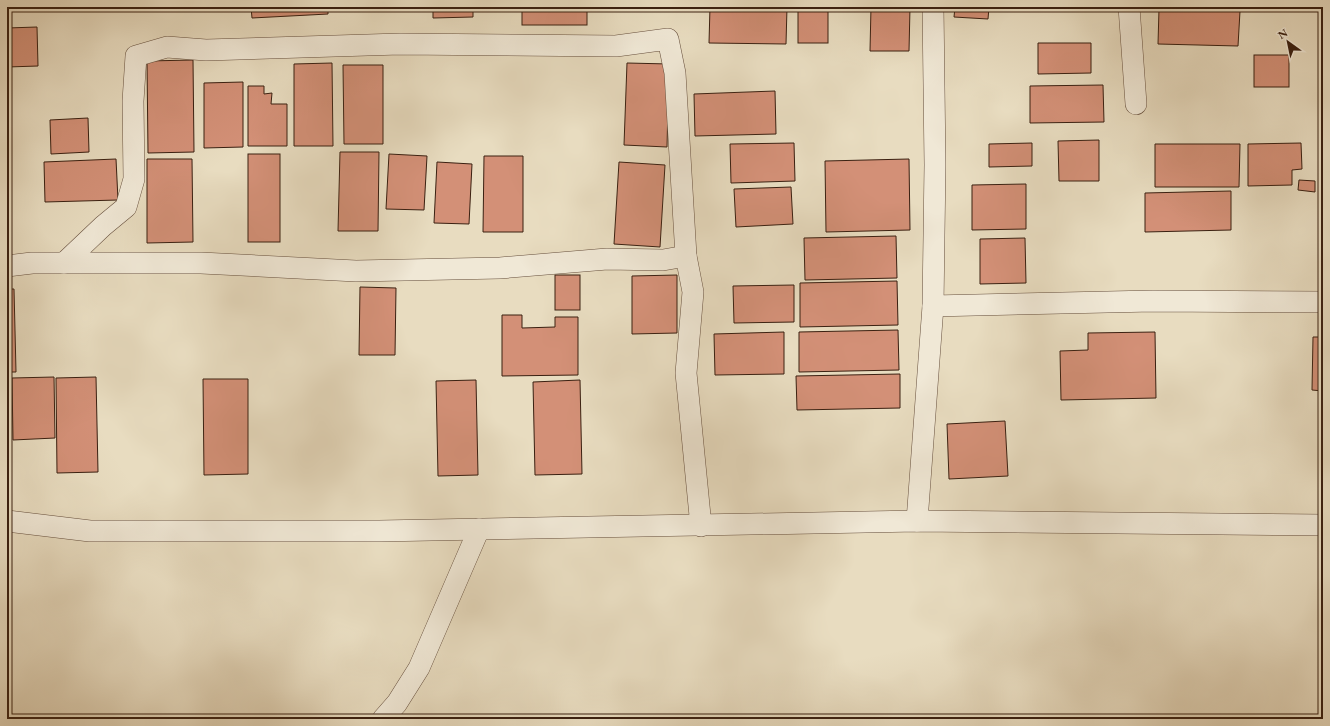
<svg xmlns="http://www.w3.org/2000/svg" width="1330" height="726" font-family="'EB Garamond',serif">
<rect width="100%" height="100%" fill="#e8dcc0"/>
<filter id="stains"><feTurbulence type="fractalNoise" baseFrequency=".005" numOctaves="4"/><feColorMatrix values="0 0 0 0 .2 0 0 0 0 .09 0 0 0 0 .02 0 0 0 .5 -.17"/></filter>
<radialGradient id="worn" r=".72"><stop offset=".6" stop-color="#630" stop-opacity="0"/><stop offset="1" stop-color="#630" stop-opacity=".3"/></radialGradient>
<!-- building -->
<g fill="#d39077" stroke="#3a2011">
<path d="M251 7H328V14L252 18Z"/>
<path d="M433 7H473V17L433 18Z"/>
<rect x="522" y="7" width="65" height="18"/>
<path d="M710 7H787L786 44 709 43Z"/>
<rect x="798" y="7" width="30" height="36"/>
<path d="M871 7H910L909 51H870Z"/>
<path d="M955 7H989L988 19 954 17Z"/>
<path d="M1159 9 1240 11 1238 46 1158 44Z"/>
<path d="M37 27 38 66 7 67V28Z"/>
<path d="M1038 43H1091V73L1038 74Z"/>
<rect x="1254" y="55" width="35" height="32"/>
<path d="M193 60 194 152 148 153 147 61Z"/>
<path d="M332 63 333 146H294V64Z"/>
<path d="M627 63 669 64 667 147 624 145Z"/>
<path d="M343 65H383V144H344Z"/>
<path d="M243 82V147L204 148V83Z"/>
<path d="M1103 85 1104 122 1030 123V86Z"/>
<path d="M248 86H264V94L272 93 271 104H287V146H248Z"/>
<path d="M775 91 776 134 695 136 694 94Z"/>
<path d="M88 118 89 152 51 154 50 120Z"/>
<path d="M1099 140V181H1059L1058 141Z"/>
<path d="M794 143 795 181 731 183 730 144Z"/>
<path d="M1032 143V166L989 167V144Z"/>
<path d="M1301 143 1302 169 1292 170V185L1248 186V144Z"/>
<path d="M1155 144H1240L1239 187H1155Z"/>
<path d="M340 152H379L378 231H338Z"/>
<rect x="248" y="154" width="32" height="88"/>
<path d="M389 154 427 156 424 210 386 209Z"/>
<path d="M484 156H523V232H483Z"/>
<path d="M116 159 118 200 45 202 44 162Z"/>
<path d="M147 159H192L193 242 147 243Z"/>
<path d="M909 159 910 230 826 232 825 161Z"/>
<path d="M437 162 472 164 469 224 434 223Z"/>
<path d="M619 162 665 165 660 247 614 244Z"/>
<path d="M1299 180 1315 181V192L1298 190Z"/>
<path d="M1026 184V229L972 230V185Z"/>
<path d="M791 187 793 224 736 227 734 189Z"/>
<path d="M1231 191V230L1145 232V193Z"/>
<path d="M896 236 897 278 805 280 804 238Z"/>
<path d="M1025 238 1026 283 980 284V239Z"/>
<rect x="555" y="275" width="25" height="35"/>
<path d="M677 275V333L632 334V276Z"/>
<path d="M897 281 898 325 800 327V283Z"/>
<path d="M794 285V322L734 323 733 286Z"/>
<path d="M360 287 396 288 395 355H359Z"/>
<path d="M7 289H14L16 372H7Z"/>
<path d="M502 315H522V328L555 327V317H578V375L502 376Z"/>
<path d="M898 330 899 370 799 372V332Z"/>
<path d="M784 332V374L715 375 714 334Z"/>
<path d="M1155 332 1156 398 1061 400 1060 351 1088 350V333Z"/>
<path d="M1313 337H1323V391L1312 390Z"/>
<path d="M900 374V408L797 410 796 376Z"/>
<path d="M54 377 55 438 13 440 12 378Z"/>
<path d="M96 377 98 472 57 473 56 378Z"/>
<path d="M203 379H248V474L204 475Z"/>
<path d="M476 380 478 475 438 476 436 381Z"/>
<path d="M580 380 582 474 535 475 533 382Z"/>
<path d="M1005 421 1008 476 949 479 947 424Z"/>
</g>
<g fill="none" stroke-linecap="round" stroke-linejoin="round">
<defs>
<g id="minor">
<path d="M1129 7 1136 104"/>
<path d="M64 263 103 226 126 207 134 179 133 101 136 56 167 47 206 50 400 44 616 46 668 39 675 73 686 256"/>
<path d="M7 266 32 263H201L356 271 500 268 607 259 663 260 686 256 693 292 686 373 701 526"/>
<path d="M933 306 1153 301 1323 302"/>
<path d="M7 521 90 531H379L917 521 1323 525"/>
<path d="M917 521 933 306 935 165 933 7"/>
<path d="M383 719 397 703 419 668 479 529"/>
</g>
</defs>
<!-- minor casing -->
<use href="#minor" stroke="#664f3d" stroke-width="22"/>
<!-- minor -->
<use href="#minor" stroke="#f0e8d6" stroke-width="21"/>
</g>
<!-- margin -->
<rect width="1330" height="726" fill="none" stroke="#e8dcc0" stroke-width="24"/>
<rect x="8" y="8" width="1314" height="710" fill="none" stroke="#3a2011" stroke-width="2"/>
<rect x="12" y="12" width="1306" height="702" fill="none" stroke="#3a2011"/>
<!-- north arrow -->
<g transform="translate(1288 42) rotate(327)" stroke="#f0e8d6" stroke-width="3" paint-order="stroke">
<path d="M0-3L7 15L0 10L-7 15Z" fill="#3a2011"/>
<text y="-6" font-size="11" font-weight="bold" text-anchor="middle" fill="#3a2011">N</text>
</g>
<rect width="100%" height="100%" filter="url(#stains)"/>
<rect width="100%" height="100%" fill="url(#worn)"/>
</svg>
